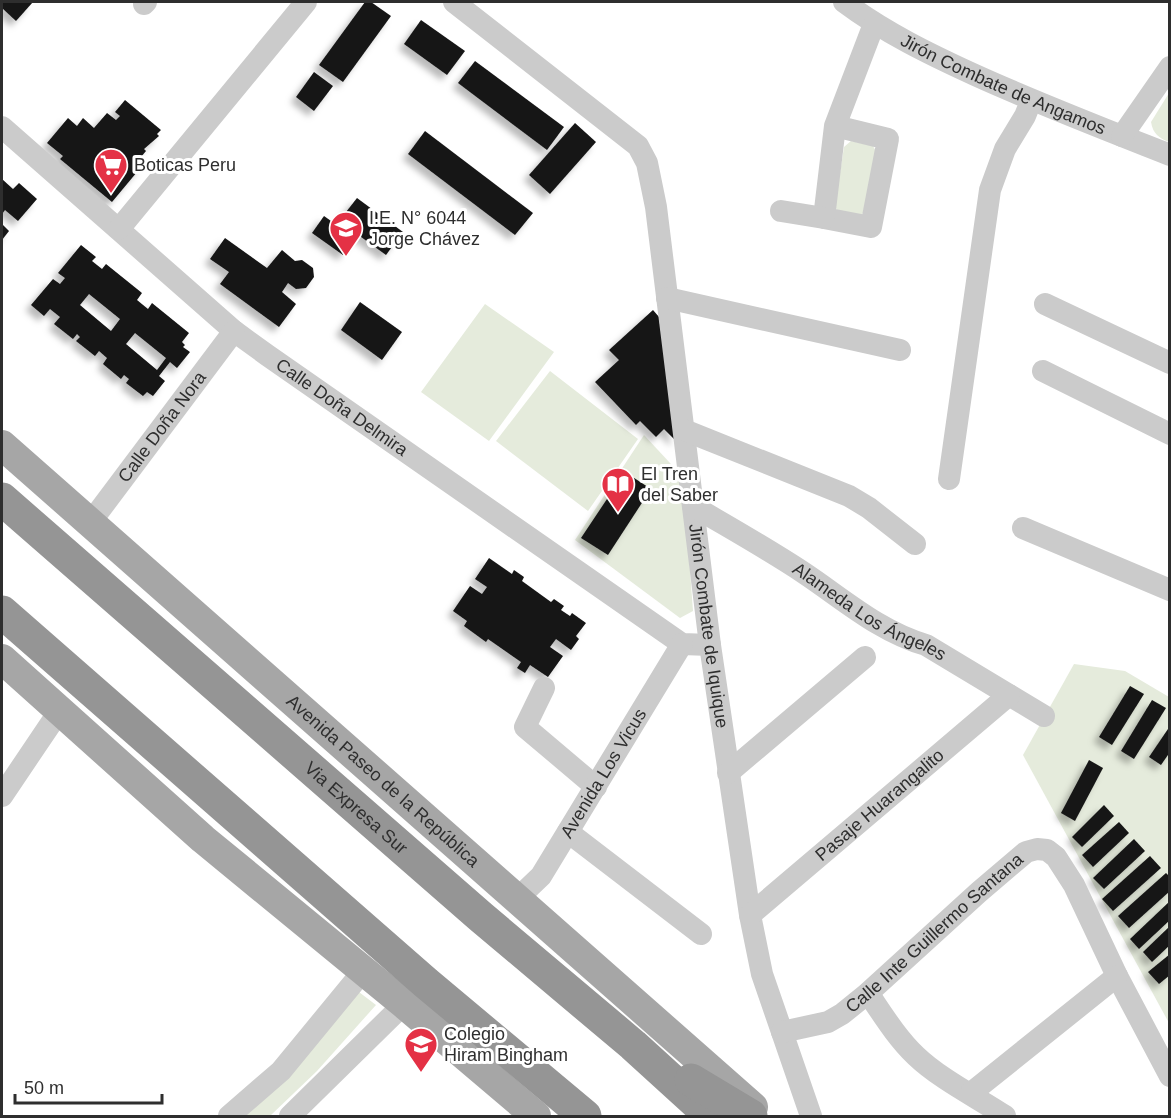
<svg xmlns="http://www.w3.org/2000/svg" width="1171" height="1118" font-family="Helvetica,sans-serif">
<defs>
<filter id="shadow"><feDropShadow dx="-5.5" dy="5.5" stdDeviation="3" flood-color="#0004"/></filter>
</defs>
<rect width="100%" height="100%" fill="#fff"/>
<!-- green -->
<g fill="#e5ebdc">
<path d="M1169 93V142C1159 138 1153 134 1151 122Z"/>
<path d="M851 141 873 146 877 153 863 213 861 215 837 211 835 205 844 147Z"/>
<path d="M485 304 554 352 489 441 421 392Z"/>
<path d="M550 371 638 439 588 511 496 441Z"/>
<path d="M644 435 683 477 693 611 680 618 575 540Z"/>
<path d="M1074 664 1125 671 1169 697V1023L1023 755Z"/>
<path d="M355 989 376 1005 317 1071 270 1116H235Z"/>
</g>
<!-- building -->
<g fill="#151515" fill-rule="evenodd" filter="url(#shadow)">
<path d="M2 2H33L16 21 2 8Z"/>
<path d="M365 2H371L391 16 343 82 319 65Z"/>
<path d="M421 20 465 51 447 75 404 44Z"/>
<path d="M475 61 564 127 547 150 458 83Z"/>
<path d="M314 72 333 86 314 111 296 97Z"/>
<path d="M125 100 161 130 157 134 159 136 144 149 146 151 141 157 139 156 135 160 142 166 112 202 60 159 63 156 47 143 68 118 77 126 83 118 94 128 107 113 116 120 120 116 115 112Z"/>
<path d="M575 123 596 142 550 194 529 175Z"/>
<path d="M425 131 533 213 515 235 408 154Z"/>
<path d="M2 179 13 189 19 183 37 199 18 221 5 210 2 214Z"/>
<path d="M357 198 403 232 386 255 339 221Z"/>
<path d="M324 216 355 238 343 255 312 233Z"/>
<path d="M2 224 9 231 2 240Z"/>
<path d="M225 238 267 268 282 250 295 261 302 260 313 268 314 277 306 288 296 289 288 283 282 292 296 304 279 327 220 284 229 272 210 259Z"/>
<path d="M81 245 96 257 92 261 102 269 106 264 142 293 137 300 148 309 152 303 189 333 182 342 185 345 183 347 190 352 177 368 170 362 159 376 165 381 153 396 147 392 143 396 126 383 129 379 124 375 121 379 103 364 107 358 99 351 95 356 76 341 80 337 77 334 73 339 54 324 60 317 50 309 44 316 31 305 53 279 60 284 65 278 58 273ZM89 294 120 319 111 331 80 305ZM135 333 166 358 157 370 126 344Z"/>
<path d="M360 302 402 332 382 360 341 330Z"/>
<path d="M653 310 659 317 676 441 664 429 656 437 640 421 636 425 595 382 619 360 609 350Z"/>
<path d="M625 472 651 489 608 555 581 538Z"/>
<path d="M489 558 512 574 514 570 524 577 522 581 551 602 554 599 564 606 561 610 570 616 572 613 586 623 576 636 579 639 571 650 556 639 550 647 563 656 548 677 530 665 525 673 517 668 521 662 488 639 486 642 464 626 467 621 453 611 470 586 482 594 487 587 475 579Z"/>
<path d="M1130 686 1144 694 1112 745 1099 737Z"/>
<path d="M1152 700 1166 708 1134 759 1121 751Z"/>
<path d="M1170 726V752L1161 765 1149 757Z"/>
<path d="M1089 760 1103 768 1075 821 1061 813Z"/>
<path d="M1104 805 1114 816 1082 847 1072 837Z"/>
<path d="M1119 822 1129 833 1093 867 1082 855Z"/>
<path d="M1134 839 1145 851 1104 889 1093 878Z"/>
<path d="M1150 856 1161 868 1113 911 1102 899Z"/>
<path d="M1166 873 1170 877V891L1129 928 1118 916Z"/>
<path d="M1170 901V920L1139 949 1130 939Z"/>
<path d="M1170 926V945L1152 962 1143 952Z"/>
<path d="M1170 954V975L1159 984 1148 972Z"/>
</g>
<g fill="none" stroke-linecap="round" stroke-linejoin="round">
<!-- minor -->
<g stroke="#cbcbcb" stroke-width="22">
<path id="s1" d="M454 2 638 146 647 163 656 207 710 645 750 915 762 974 811 1116"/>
<path id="s2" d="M844 2C884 32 929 54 975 75 1039 104 1104 129 1170 155"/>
<path d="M144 4 146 2"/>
<path d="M835 126 888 139 871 227 824 218 835 126 874 24"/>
<path id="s3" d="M2 127 234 331 267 355 682 644 710 645"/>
<path d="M1122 136 1170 67"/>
<path d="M781 211 824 218"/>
<path d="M119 229 306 2"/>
<path d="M667 298 900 350"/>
<path d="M1045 304 1170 363"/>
<path d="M1043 371 1170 434"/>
<path d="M684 430 849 496 869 508 915 544"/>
<path d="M949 479 990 190 1005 149 1025 116 1031 101"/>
<path id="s4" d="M693 506C730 528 768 549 804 573 843 599 880 632 926 645L1044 716"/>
<path id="s5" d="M90 523 234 331"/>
<path d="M1023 528 1170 590"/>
<path d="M544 688 525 727 596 787"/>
<path d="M728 773 865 657"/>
<path d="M2 796 60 710"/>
<path d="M568 832 701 934"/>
<path id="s6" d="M518 898 541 876 682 644"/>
<path id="s7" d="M750 915 1009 695"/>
<path d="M868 993C883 1015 897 1038 916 1056 940 1079 978 1098 1005 1116"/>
<path id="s8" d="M782 1032 828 1022 842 1014 868 993 979 892 1026 852 1037 849 1047 850 1056 857 1074 885 1117 976 1170 1076"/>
<path d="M971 1093 1117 976"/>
<path d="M229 1116 281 1071 364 970"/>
<path d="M290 1116 404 1004"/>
</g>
<!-- major -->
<g stroke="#a6a6a6" stroke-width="30">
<path id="s9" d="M2 445 753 1107"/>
<path d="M2 659 203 839 404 1004 536 1116"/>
</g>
<!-- highway -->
<g stroke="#959595" stroke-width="33">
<path id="s10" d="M2 499 481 917 633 1045 711 1116"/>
<path d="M2 612 426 983 585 1116"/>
<path d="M691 1080 751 1116"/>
</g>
</g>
<!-- icons -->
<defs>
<symbol id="supermarket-pin" viewBox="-11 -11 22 30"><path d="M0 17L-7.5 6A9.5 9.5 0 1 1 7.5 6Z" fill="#e43145" stroke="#fff"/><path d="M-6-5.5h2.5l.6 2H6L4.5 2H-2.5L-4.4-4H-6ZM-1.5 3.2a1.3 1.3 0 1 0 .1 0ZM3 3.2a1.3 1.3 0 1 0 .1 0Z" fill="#fff"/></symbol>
<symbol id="school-pin" viewBox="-11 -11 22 30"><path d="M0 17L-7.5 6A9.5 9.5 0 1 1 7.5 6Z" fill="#e43145" stroke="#fff"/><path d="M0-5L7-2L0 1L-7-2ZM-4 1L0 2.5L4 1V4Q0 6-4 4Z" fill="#fff"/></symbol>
<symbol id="library-pin" viewBox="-11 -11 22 30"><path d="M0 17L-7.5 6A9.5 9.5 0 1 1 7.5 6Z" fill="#e43145" stroke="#fff"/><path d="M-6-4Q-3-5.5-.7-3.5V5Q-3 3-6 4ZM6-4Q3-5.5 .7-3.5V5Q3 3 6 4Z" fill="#fff"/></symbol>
</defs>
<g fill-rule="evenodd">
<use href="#supermarket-pin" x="92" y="146" width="38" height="52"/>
<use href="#school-pin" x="327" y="209" width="38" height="52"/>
<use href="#library-pin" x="599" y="465" width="38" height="52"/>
<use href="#school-pin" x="402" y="1025" width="38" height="52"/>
</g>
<g text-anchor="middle" stroke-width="6" stroke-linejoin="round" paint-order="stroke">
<!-- street labels -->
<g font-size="18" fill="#2e2e2e" stroke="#fff">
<text dy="6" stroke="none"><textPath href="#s2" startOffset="180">Jirón Combate de Angamos</textPath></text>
<text dy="6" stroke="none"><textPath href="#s3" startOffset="441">Calle Doña Delmira</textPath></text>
<text dy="6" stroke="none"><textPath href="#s5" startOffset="120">Calle Doña Nora</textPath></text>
<text dy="6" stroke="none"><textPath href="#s4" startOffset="206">Alameda Los Ángeles</textPath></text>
<text dy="6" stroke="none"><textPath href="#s1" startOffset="720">Jirón Combate de Iquique</textPath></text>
<text dy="6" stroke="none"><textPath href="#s6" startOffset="152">Avenida Los Vicus</textPath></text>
<text dy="6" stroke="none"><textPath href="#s9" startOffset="508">Avenida Paseo de la República</textPath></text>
<text dy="6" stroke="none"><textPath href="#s7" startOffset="170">Pasaje Huarangalito</textPath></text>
<text dy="6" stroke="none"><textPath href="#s10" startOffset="470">Via Expresa Sur</textPath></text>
<text dy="6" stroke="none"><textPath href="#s8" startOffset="186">Calle Inte Guillermo Santana</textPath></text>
</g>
<!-- poi labels -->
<g font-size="18" fill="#2e2e2e" stroke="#fff" text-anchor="start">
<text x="134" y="171">Boticas Peru</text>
<text x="369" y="224">I.E. N° 6044<tspan x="369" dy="21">Jorge Chávez</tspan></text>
<text x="641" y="480">El Tren<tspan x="641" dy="21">del Saber</tspan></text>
<text x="444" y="1040">Colegio<tspan x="444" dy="21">Hiram Bingham</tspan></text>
</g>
</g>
<!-- border -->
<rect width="1171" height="1118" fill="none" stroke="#2e2e2e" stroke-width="6"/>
<!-- scale -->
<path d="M15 1094v9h147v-9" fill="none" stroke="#2e2e2e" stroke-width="3"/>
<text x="24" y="1094" font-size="18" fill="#2e2e2e" stroke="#ffffff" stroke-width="4.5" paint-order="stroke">50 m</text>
</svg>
